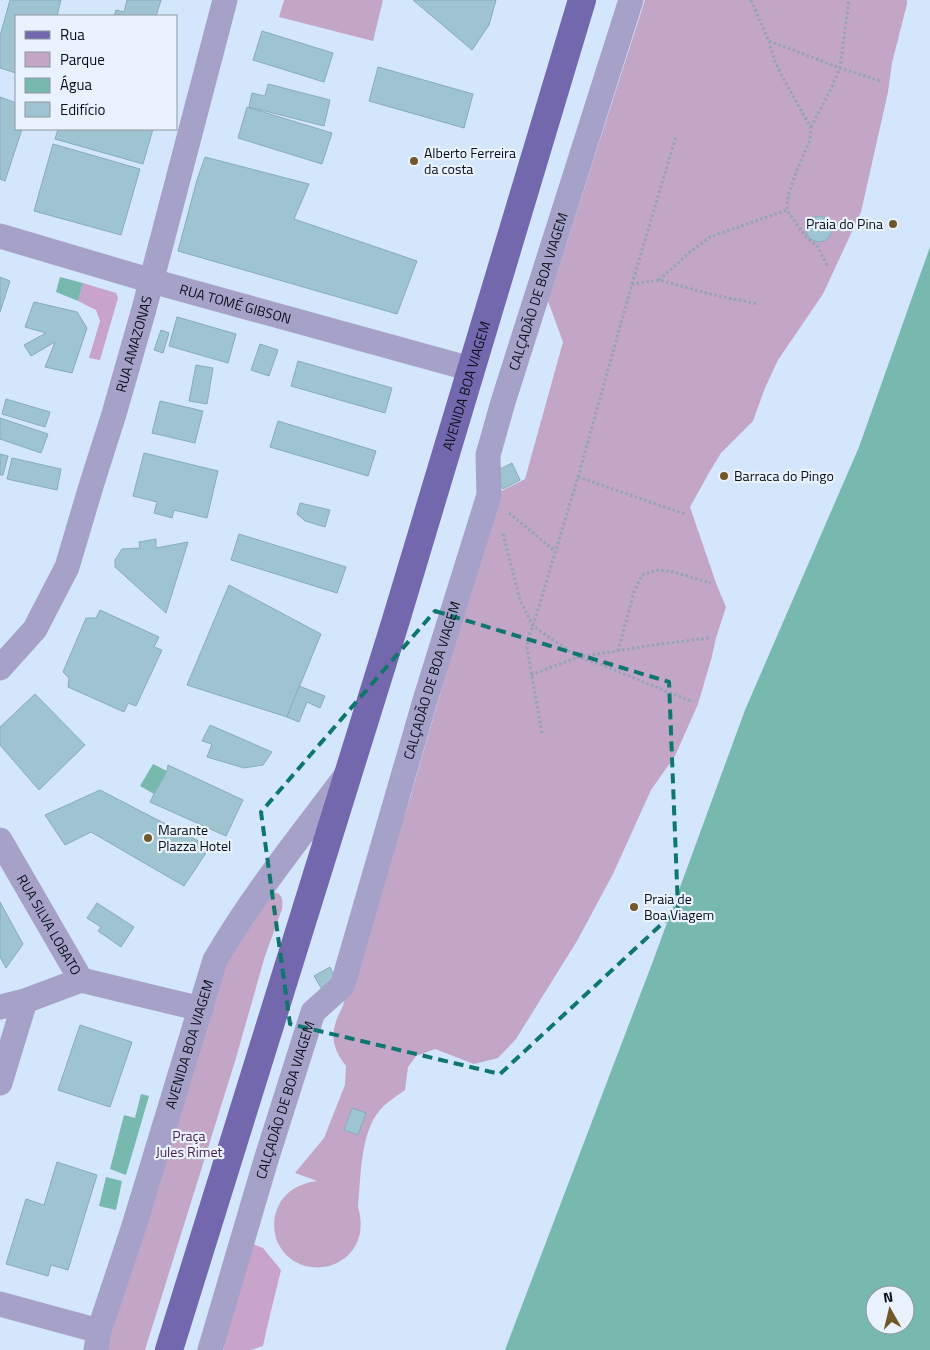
<svg xmlns="http://www.w3.org/2000/svg" width="930" height="1350" font-family="'Titillium Web',sans-serif">
<rect width="100%" height="100%" fill="#d4e6fc"/>
<!-- green -->
<g fill="#c3a6c5">
<path d="M284 0H383L373 41 279 17Z"/>
<path d="M645 0H907V4L892 63 888 92 861 212 823 294 778 360 765 388 753 421 721 453 710 471 690 507 716 583 726 607 716 638 711 660 698 704 675 756 651 790 613 874 577 941 516 1039 498 1058 474 1064 435 1049 416 1056 408 1067 405 1090C397 1096 387 1102 380 1110 360 1133 361 1177 358 1207 376 1268 298 1289 277 1241 273 1230 273 1217 278 1207 285 1191 300 1183 317 1181L295 1173 324 1138 345 1085 346 1066C330 1046 330 1030 342 1008L411 795 498 493 525 479 563 342 548 301Z"/>
<path d="M273 892C283 893 283 901 282 909L265 956 236 1058 145 1350H106L220 980 231 953Z"/>
</g>
<!-- forest -->
<g fill="#c8a3ca">
<path d="M83 283 116 293 118 298 100 360 89 358 100 321 96 310 78 301Z"/>
<path d="M248 1242 263 1248 281 1270C275 1296 268 1321 263 1346L251 1350H224L219 1335Z"/>
</g>
<!-- water -->
<g fill="#77b8af" fill-rule="evenodd">
<path d="M930 247V1350H505L653 961 745 710 859 447ZM875 1295H905V1325H875Z"/>
<path d="M60 277 83 283 78 301 56 292Z"/>
<path d="M153 764 167 771 154 794 140 786Z"/>
<path d="M141 1094 149 1096 126 1175 110 1169 124 1115 135 1118Z"/>
<path d="M106 1177 122 1181 116 1210 99 1206Z"/>
</g>
<!-- building -->
<g fill="#9ec4d1" stroke="#87acb9">
<path d="M10 0H61L57 16H16V73L0 68V36Z"/>
<path d="M127 0H161L156 16H114L116 10 124 12Z"/>
<path d="M413 0H496L489 25 472 50Z"/>
<path d="M262 31 333 53 324 82 253 60Z"/>
<path d="M378 67 473 94 464 128 369 101Z"/>
<path d="M268 84 330 100 324 126 249 107 252 93 265 96Z"/>
<path d="M0 97 16 103V129H22L5 181 0 179Z"/>
<path d="M247 107 332 133 322 164 238 138Z"/>
<path d="M58 129H153L143 164 55 139Z"/>
<path d="M53 144 140 169 121 235 34 211Z"/>
<path d="M205 157 309 184 294 219 417 261 397 314 178 251 197 180Z"/>
<circle cx="819" cy="229" r="13"/>
<path d="M0 277 10 281 0 312Z"/>
<path d="M34 302 77 312 87 328 72 373 45 367 55 342 31 356 24 345 46 333 25 327Z"/>
<path d="M177 317 236 334 228 363 169 346Z"/>
<path d="M161 330 169 333 163 353 154 350Z"/>
<path d="M260 344 278 350 269 376 251 370Z"/>
<path d="M298 361 392 388 385 413 291 386Z"/>
<path d="M196 365 213 368 207 404 189 401Z"/>
<path d="M6 399 50 412 45 427 2 414Z"/>
<path d="M160 401 203 411 195 443 152 433Z"/>
<path d="M0 418 48 434 41 453 0 439Z"/>
<path d="M278 421 376 451 368 476 270 447Z"/>
<path d="M144 453 218 471 207 518 174 510 172 518 154 513 157 502 133 496Z"/>
<path d="M0 454 8 456 3 475H0Z"/>
<path d="M12 458 61 469 57 490 7 479Z"/>
<path d="M512 463 520 480 503 489 494 472Z"/>
<path d="M300 503 330 510 325 527 305 521 297 514Z"/>
<path d="M239 534 346 567 337 593 231 560Z"/>
<path d="M156 539V548L188 542 166 613 115 567V560L122 549 140 548 139 542Z"/>
<path d="M229 585 321 634 287 717 187 685Z"/>
<path d="M100 610 159 637 154 647 162 650 136 706 128 703 124 712 68 687 69 678 63 672 86 618H96Z"/>
<path d="M299 686 325 696 320 708 307 702 299 722 287 717Z"/>
<path d="M35 694 85 745 39 790 0 745V727Z"/>
<path d="M210 725 272 752 263 765 244 768 207 757 212 744 202 741Z"/>
<path d="M168 765 243 800 226 836 150 802 154 794 167 771Z"/>
<path d="M100 790 210 847 184 886 91 832 65 845 45 815Z"/>
<path d="M0 902 23 944 6 968 0 957Z"/>
<path d="M97 903 134 927 121 947 98 931 101 927 87 918Z"/>
<path d="M330 967 338 983 323 991 314 976Z"/>
<path d="M80 1025 132 1042 110 1107 58 1090Z"/>
<path d="M352 1108 366 1113 358 1135 344 1130Z"/>
<path d="M57 1162 97 1175 68 1270 51 1265 48 1276 6 1264 26 1199 44 1205Z"/>
</g>
<g fill="none" stroke-linecap="round" stroke-linejoin="round">
<!-- path -->
<g stroke="#94a3b5" stroke-width="3" stroke-dasharray="2.5 2.5" stroke-linecap="butt">
<path d="M751 0 769 41 840 68 880 81"/>
<path d="M769 41 774 59 782 76 811 128 810 140 797 170 788 195 787 210"/>
<path d="M811 127 830 91 840 68 849 0"/>
<path d="M659 280 690 252 710 237 787 210 805 236 818 247 828 267"/>
<path d="M632 284 676 136"/>
<path d="M578 477 685 514"/>
<path d="M509 513 555 551"/>
<path d="M503 534 520 600 533 626 578 657 602 665 693 702"/>
<path d="M618 651 634 592 642 575 656 570 670 571 711 583"/>
<path d="M531 675 578 657 661 644 709 638"/>
<path d="M542 733 527 648 528 638 533 626 578 477 632 284 659 280 710 294 758 304"/>
</g>
<!-- minor -->
<g stroke="#a5a1c9" stroke-width="25">
<path id="s1" d="M0 236 152 281 471 369"/>
<path id="s2" d="M0 668 35 629 67 567 92 483 114 414 144 309 225 0"/>
<path id="s3" d="M0 840 81 980 201 1009"/>
<path d="M0 1007 25 1001 81 980"/>
<path d="M0 1083 25 1001"/>
<path d="M0 1304 99 1331"/>
<path id="s4" d="M96 1350 99 1331 134 1226 215 960C253 895 300 837 345 777"/>
<path id="s5" d="M210 1350 266 1160 313 1012 342 986 344 980 426 697 489 495 488 455 503 402 631 0"/>
</g>
<!-- major -->
<path stroke="#7367ae" stroke-width="28" id="s6" d="M169 1350 396 620 582 0"/>
</g>
<!-- marked area -->
<path fill="none" stroke="#0f766e" stroke-width="4" stroke-dasharray="10 6" stroke-linejoin="round" d="M435 611 669 682 678 909 500 1074 290 1024 261 812Z"/>
<!-- markers -->
<g fill="#715829" stroke="#e9f2fd" stroke-width="2">
<circle cx="414" cy="161" r="5"/>
<circle cx="893" cy="224" r="5"/>
<circle cx="724" cy="476" r="5"/>
<circle cx="148" cy="838" r="5"/>
<circle cx="634" cy="907" r="5"/>
</g>
<g text-anchor="middle" stroke-width="4.5" stroke-linejoin="round" paint-order="stroke">
<!-- poi labels -->
<g font-size="14" fill="#09101a" stroke="#e9f2fd" text-anchor="start">
<text x="424" y="158">Alberto Ferreira<tspan x="424" dy="16">da costa</tspan></text>
<text x="883" y="229" text-anchor="end">Praia do Pina</text>
<text x="734" y="481">Barraca do Pingo</text>
<text x="158" y="835">Marante<tspan x="158" dy="16">Plazza Hotel</tspan></text>
<text x="644" y="904">Praia de<tspan x="644" dy="16">Boa Viagem</tspan></text>
</g>
<!-- street labels -->
<g font-size="14" fill="#09101a" stroke="#e9f2fd">
<text dy="5" stroke="none"><textPath href="#s5" startOffset="1116">CALÇADÃO DE BOA VIAGEM</textPath></text>
<text dy="5" stroke="none"><textPath href="#s1" startOffset="245">RUA TOMÉ GIBSON</textPath></text>
<text dy="5" stroke="none"><textPath href="#s2" startOffset="355">RUA AMAZONAS</textPath></text>
<text dy="5" stroke="none"><textPath href="#s6" startOffset="1009">AVENIDA BOA VIAGEM</textPath></text>
<text dy="5" stroke="none"><textPath href="#s5" startOffset="711">CALÇADÃO DE BOA VIAGEM</textPath></text>
<text dy="5" stroke="none"><textPath href="#s3" startOffset="98">RUA SILVA LOBATO</textPath></text>
<text dy="5" stroke="none"><textPath href="#s4" startOffset="320">AVENIDA BOA VIAGEM</textPath></text>
<text dy="5" stroke="none"><textPath href="#s5" startOffset="261">CALÇADÃO DE BOA VIAGEM</textPath></text>
</g>
<!-- park labels -->
<g font-size="14" fill="#4b1e4f" stroke="#e9f2fd">
<text x="189" y="1141">Praça<tspan x="189" dy="16">Jules Rimet</tspan></text>
</g>
</g>
<!-- legend -->
<rect x="15" y="15" width="162" height="115" fill="#e9f2fd" stroke="#8f98a2"/>
<rect x="25" y="31" width="25" height="8" fill="#7367ae" stroke="#8f98a2"/>
<text x="60" y="40" font-size="15" fill="#09101a">Rua</text>
<rect x="25" y="52" width="25" height="15" fill="#c3a6c5" stroke="#8f98a2"/>
<text x="60" y="65" font-size="15" fill="#09101a">Parque</text>
<rect x="25" y="78" width="25" height="15" fill="#77b8af" stroke="#8f98a2"/>
<text x="60" y="90" font-size="15" fill="#09101a">Água</text>
<rect x="25" y="102" width="25" height="15" fill="#9ec4d1" stroke="#8f98a2"/>
<text x="60" y="115" font-size="15" fill="#09101a">Edifício</text>
<!-- north arrow -->
<g transform="translate(890 1310) rotate(352)"><circle r="24" fill="#e9f2fd" stroke="#8f98a2"/>
<path d="M0-4L9 19L0 12L-9 19Z" fill="#715829"/>
<text y="-8" font-size="14" font-weight="bold" text-anchor="middle" fill="#09101a">N</text>
</g>
</svg>
